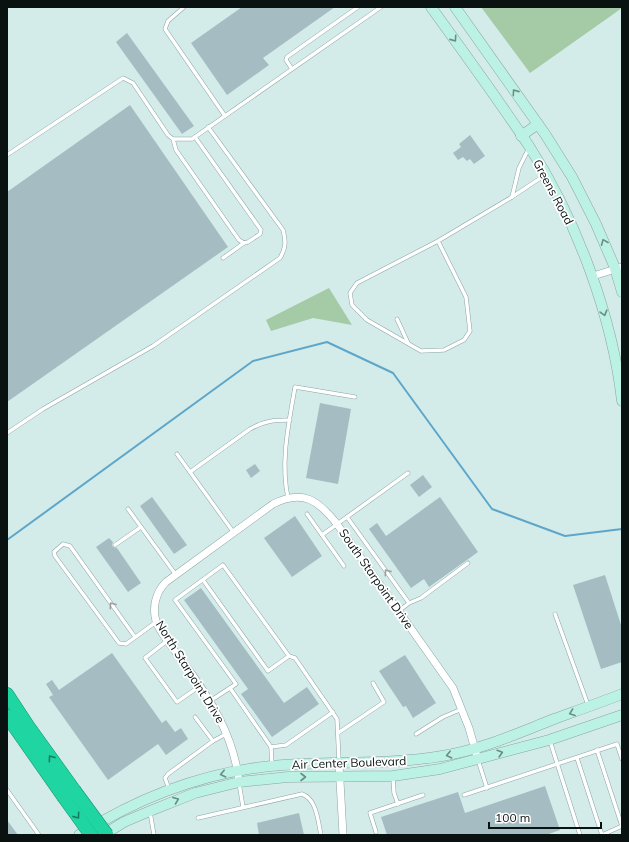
<svg xmlns="http://www.w3.org/2000/svg" width="629" height="842" font-family="Mulish,sans-serif">
<rect width="100%" height="100%" fill="#d3ecea"/>
<!-- green -->
<g fill="#a5caa6">
<path d="M481 7H622V8L530 73Z"/>
<path d="M329 288 352 325 313 318 271 331 266 320Z"/>
</g>
<g fill="none" stroke-linecap="round" stroke-linejoin="round">
<!-- stream -->
<path stroke="#5ea6c9" stroke-width="2" d="M7 540 253 361 327 342 393 373 492 509 565 536 622 529"/>
</g>
<!-- building -->
<g fill="#a5bdc2">
<path d="M242 7H335L263 58 269 65 227 95 191 43Z"/>
<path d="M127 33 194 126 182 134 116 42Z"/>
<path d="M130 105 228 247 7 402V192Z"/>
<path d="M470 135 485 156 474 164 470 159 467 161 463 157 458 160 453 153 461 147 459 144Z"/>
<path d="M320 403 351 409 338 484 306 478Z"/>
<path d="M255 464 260 471 251 478 246 470Z"/>
<path d="M423 475 432 487 419 497 410 485Z"/>
<path d="M152 497 187 545 174 554 140 506Z"/>
<path d="M440 497 478 552 429 587 424 579 411 588 369 529 377 523 386 536Z"/>
<path d="M295 516 322 556 292 577 264 538Z"/>
<path d="M109 538 113 542 112 545 113 547 117 548 141 583 128 592 96 547Z"/>
<path d="M605 575 622 628V662L601 669 573 585Z"/>
<path d="M201 588 284 703 307 687 319 704 272 737 241 694 248 689 184 600Z"/>
<path d="M112 653 162 723 166 720 175 732 181 728 188 739 166 755 158 744 108 780 49 697 53 695 46 684 52 680 59 690Z"/>
<path d="M405 655 436 703 413 718 406 706 403 707 379 671Z"/>
<path d="M545 786 560 830 546 835H387L381 817 458 792 465 813Z"/>
<path d="M299 813 304 835H259L257 823Z"/>
<path d="M7 820 18 835H7Z"/>
</g>
<g fill="none" stroke-linecap="round" stroke-linejoin="round">
<defs>
<g id="lane">
<path d="M184 7 168 21 165 29 225 116"/>
<path d="M292 69 286 60 287 57 358 7"/>
<path d="M173 139 176 150 239 240 244 243 248 242 260 234 261 230 195 137"/>
<path d="M7 155 123 78 133 83 168 135 173 139H192L381 7"/>
<path d="M512 197 519 168 529 148"/>
<path d="M438 241 466 297 470 331 464 340 444 350 421 351 367 320 352 305 350 293 357 283 438 241 512 197 545 175"/>
<path d="M223 258 244 243"/>
<path d="M397 319 408 343"/>
<path d="M7 433 43 409 153 346 280 258C286 248 286 242 283 230L208 127"/>
<path d="M177 454 234 533"/>
<path d="M190 472 250 429C264 421 274 420 290 420"/>
<path d="M288 498C280 461 289 423 295 387L355 397"/>
<path d="M128 509 176 575"/>
<path d="M307 514 344 566"/>
<path d="M347 517 409 603"/>
<path d="M322 535 408 473"/>
<path d="M115 545 141 527"/>
<path d="M203 580 268 671 289 656"/>
<path d="M399 611 409 603 421 598 468 563"/>
<path d="M555 614 588 705"/>
<path d="M135 637 70 546 63 544 54 552 55 556 119 643 126 644 156 622"/>
<path d="M168 640 145 658 177 702 200 686"/>
<path d="M230 688 271 747 272 765"/>
<path d="M210 701 236 684 175 600 223 565 289 656 295 658 337 719 339 762"/>
<path d="M195 717 213 741"/>
<path d="M338 733 384 702 373 683"/>
<path d="M416 734 443 717 462 709"/>
<path d="M550 741 580 835"/>
<path d="M271 747 286 745 333 712"/>
<path d="M597 750 622 826 602 835"/>
<path d="M577 758 602 835"/>
<path d="M478 760 487 788"/>
<path d="M393 778 394 793 398 804"/>
<path d="M239 783 243 807"/>
<path d="M169 789 165 778 168 774 213 741 226 734"/>
<path d="M7 790 39 835"/>
<path d="M464 795 617 744 622 759"/>
<path d="M150 812 154 835"/>
<path d="M198 818 302 794C317 799 318 822 321 835"/>
<path d="M376 832 370 813 423 795"/>
</g>
<g id="street">
<path d="M593 276 622 267"/>
<path d="M339 763 343 835"/>
<path d="M239 782C234 736 210 698 183 662 176 652 159 632 156 621 152 607 156 592 166 582L273 504C303 489 318 500 337 524L453 688 469 728 478 760"/>
</g>
<g id="secondary">
<path d="M431 7C464 53 498 99 529 146 576 219 612 315 622 401"/>
<path d="M455 7 545 134 572 177 596 224 615 268 622 292"/>
<path d="M521 136 538 124"/>
<path d="M79 835C141 796 210 770 283 765 336 761 389 765 442 756 481 750 518 733 554 719 576 711 599 703 622 694"/>
<path d="M103 835 124 822 150 811 195 793 239 782 288 777 393 776 440 769 549 740 622 715"/>
</g>
<g id="highway">
<path d="M7 694 28 726 74 790"/>
<path d="M7 716 63 796"/>
</g>
</defs>
<!-- lane casing -->
<use href="#lane" stroke="#8ca4a2" stroke-width="4.5"/>
<!-- street casing -->
<use href="#street" stroke="#8ca4a2" stroke-width="8"/>
<!-- secondary casing -->
<use href="#secondary" stroke="#8ca4a2" stroke-width="11"/>
<!-- highway casing -->
<use href="#highway" stroke="#17916f" stroke-width="14"/>
<!-- lane -->
<use href="#lane" stroke="#fff" stroke-width="3.5"/>
<!-- street -->
<use href="#street" stroke="#fff" stroke-width="7"/>
<!-- secondary -->
<use href="#secondary" stroke="#bcf2e3" stroke-width="10"/>
<!-- highway -->
<use href="#highway" stroke="#1fd5a1" stroke-width="13"/>
<defs>
<g id="highway-bridge">
<path d="M74 790 107 835"/>
<path d="M63 796 91 835"/>
</g>
</defs>
<!-- highway-bridge casing -->
<use href="#highway-bridge" stroke="#17916f" stroke-width="14" stroke-linecap="butt"/>
<!-- highway-bridge -->
<use href="#highway-bridge" stroke="#1fd5a1" stroke-width="13"/>
</g>
<!-- one-way arrows -->
<defs><path id="oneway-chevron" d="M-2-3.5L2.5 0L-2 3.5" fill="none" stroke-width="1.6" stroke-linecap="round" stroke-linejoin="round"/></defs>
<g stroke="#6b8d84">
<use href="#oneway-chevron" transform="translate(454 39) rotate(55)"/>
<use href="#oneway-chevron" transform="translate(515 92) rotate(-125)"/>
<use href="#oneway-chevron" transform="translate(604 242) rotate(-112)"/>
<use href="#oneway-chevron" transform="translate(604 313) rotate(74)"/>
<use href="#oneway-chevron" transform="translate(572 713) rotate(160)"/>
<use href="#oneway-chevron" transform="translate(500 753) rotate(-17)"/>
<use href="#oneway-chevron" transform="translate(449 755) rotate(167)"/>
<use href="#oneway-chevron" transform="translate(223 774) rotate(167)"/>
<use href="#oneway-chevron" transform="translate(303 777)"/>
<use href="#oneway-chevron" transform="translate(176 800) rotate(-21)"/>
</g>
<g stroke="#9da0a0">
<use href="#oneway-chevron" transform="translate(387 572) rotate(-126)"/>
<use href="#oneway-chevron" transform="translate(112 605) rotate(-126)"/>
</g>
<g stroke="#157d60">
<use href="#oneway-chevron" transform="translate(51 758) rotate(-126)"/>
<use href="#oneway-chevron" transform="translate(77 816) rotate(54)"/>
</g>
<g text-anchor="middle" stroke-width="3.5" stroke-linejoin="round" paint-order="stroke">
<!-- street labels -->
<g font-size="12" fill="#091211" stroke="#fff">
<text transform="translate(553 192) rotate(62)" y="4">Greens Road</text>
<text transform="translate(376 579) rotate(55)" y="4">South Starpoint Drive</text>
<text transform="translate(190 672) rotate(58)" y="4">North Starpoint Drive</text>
<text transform="translate(349 763) rotate(-2)" y="4">Air Center Boulevard</text>
</g>
</g>
<!-- border -->
<rect width="629" height="842" fill="none" stroke="#091211" stroke-width="16"/>
<!-- scale -->
<path d="M489 822v6h112v-6" fill="none" stroke="#091211" stroke-width="2"/>
<text x="495" y="822" font-size="12" fill="#091211" stroke="#ffffff" stroke-width="3" paint-order="stroke">100 m</text>
</svg>
